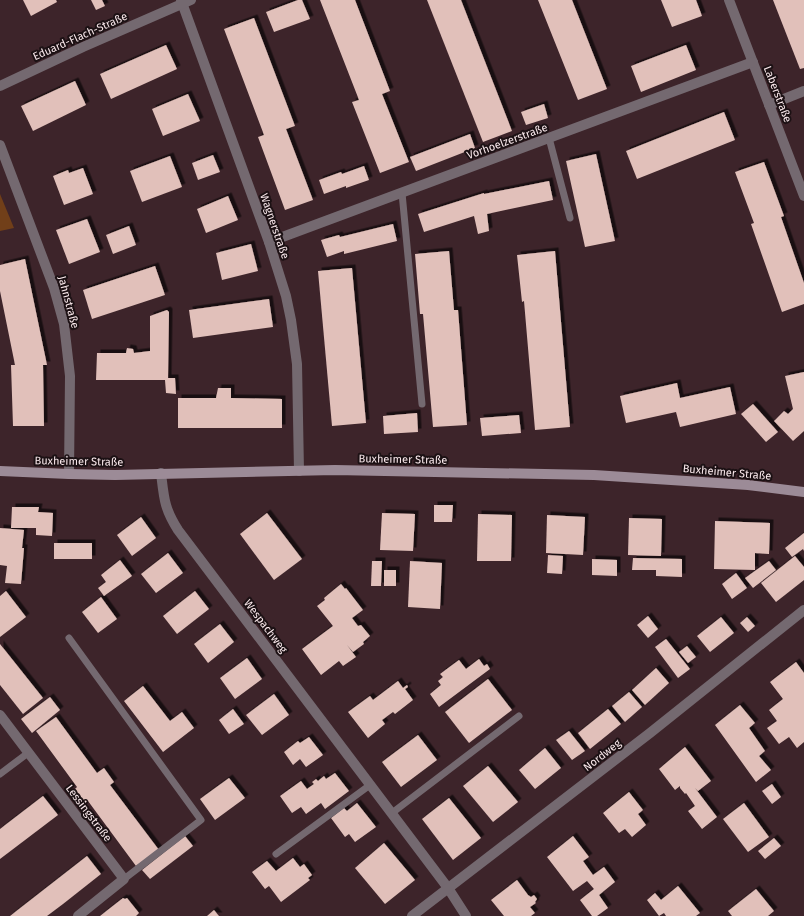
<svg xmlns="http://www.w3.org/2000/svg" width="804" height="916" font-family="'Fira Sans',sans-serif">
<defs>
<filter id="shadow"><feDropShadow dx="3.5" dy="-3.5" stdDeviation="0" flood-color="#0009"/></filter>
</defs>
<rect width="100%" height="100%" fill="#3d242a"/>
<!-- green -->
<path fill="#713f19" d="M0 194 14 228 0 231Z"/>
<!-- building -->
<g fill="#e1c0ba" filter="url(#shadow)">
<path d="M23 0H56L57 2 31 16Z"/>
<path d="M91 0H102L105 6 96 10Z"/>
<path d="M298 0H302L310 19 274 32 266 12Z"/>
<path d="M320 0H355L390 91 382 94 409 162 380 173 352 102 359 100Z"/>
<path d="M427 0H461L512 131 483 142Z"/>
<path d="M538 0H572L607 89 578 100Z"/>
<path d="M661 0H696L702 16 672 27Z"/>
<path d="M773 0H804V68L800 69Z"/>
<path d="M254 18 295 126 286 129 313 200 285 210 258 137 264 135 224 29Z"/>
<path d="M166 45 177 69 111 99 100 74Z"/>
<path d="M686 45 696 70 641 92 631 66Z"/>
<path d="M75 81 86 105 33 131 21 106Z"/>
<path d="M188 94 200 121 163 136 152 109Z"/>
<path d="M544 104 548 118 526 125 521 112Z"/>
<path d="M724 112 735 140 637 179 626 151Z"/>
<path d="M470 134 475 148 416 171 410 157Z"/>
<path d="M596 154 615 241 585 247 566 161Z"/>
<path d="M213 155 220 172 198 180 192 163Z"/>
<path d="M170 156 182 187 142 202 130 171Z"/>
<path d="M764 162 784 216 781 217 804 283V304L782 312 751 224 754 223 735 172Z"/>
<path d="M364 166 369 180 346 188V186L324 194 319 180 341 172 342 174Z"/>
<path d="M83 168 93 194 64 205 53 176 68 170 69 173Z"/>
<path d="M549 181 553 200 487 214 489 231 478 234 474 216 424 232 418 214 484 193V194Z"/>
<path d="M228 196 238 220 206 233 197 209Z"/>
<path d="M87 219 100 252 69 264 56 230Z"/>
<path d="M393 224 397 241 344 254V251L327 257 321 240 339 235 340 237Z"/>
<path d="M129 226 136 245 113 254 106 235Z"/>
<path d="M251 244 258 271 222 280 216 253Z"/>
<path d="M449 251 454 310H458L467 425 433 427 423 314H420L415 254Z"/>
<path d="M555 251 570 427 535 430 524 301 522 302 517 255Z"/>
<path d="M25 259 47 365H43L44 426H13L11 365H15L0 291V265Z"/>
<path d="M155 266 165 295 92 319 83 290Z"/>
<path d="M352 268 366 423 332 426 318 271Z"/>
<path d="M269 299 273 327 193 338 189 310Z"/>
<path d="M167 310 169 312 168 378H175L176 394 166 393 165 380H96L97 353H126L127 348 133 349 134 353 150 351V316Z"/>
<path d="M804 372V431L793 441 774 421 784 411 788 414 793 409 785 376Z"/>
<path d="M677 383 680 398 730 387 736 414 680 427 676 412 626 423 620 396Z"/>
<path d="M218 388H231V398L282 399V428H178V398H216Z"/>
<path d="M753 404 778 432 766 442 741 414Z"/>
<path d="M417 413 418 432 384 434 383 416Z"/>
<path d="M519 415 521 433 482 436 480 418Z"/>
<path d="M434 505H453L452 522H434Z"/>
<path d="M12 507H39L38 512 53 513 52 536 36 535V528H11Z"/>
<path d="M267 513 302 559 274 580 240 534Z"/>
<path d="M382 513 415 514 413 551 380 550Z"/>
<path d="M478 514 512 515 511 561H477Z"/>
<path d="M547 515 585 517 583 555 546 553Z"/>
<path d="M141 517 156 538 132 556 117 535Z"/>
<path d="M629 518 662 519 661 556 628 555Z"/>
<path d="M715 521 770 523 769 554 755 553V570L714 569Z"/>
<path d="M0 528 24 530 22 548H24L21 584 5 583 7 566 0 565Z"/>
<path d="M804 533V551L803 549 792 557 785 548Z"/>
<rect x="54" y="543" width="38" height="16"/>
<path d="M168 553 183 573 156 593 141 574Z"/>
<path d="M548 555 563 556 562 574 547 573Z"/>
<path d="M795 556 804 567V580L776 602 761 583Z"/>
<path d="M633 558 682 559V577L656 576V570H632Z"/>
<path d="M592 559 617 560V576L592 575Z"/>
<path d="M120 560 132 576 104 596 98 588 106 582 101 575Z"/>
<path d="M372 561H382L381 586H371Z"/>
<path d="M410 561 442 563 440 609 408 607Z"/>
<path d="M769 561 776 570 753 588 745 578Z"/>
<rect x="384" y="570" width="12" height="16"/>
<path d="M736 573 747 588 732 599 722 584Z"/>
<path d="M341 584 345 589 346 588 363 610 352 618 358 626 361 625 370 636 363 642 364 644 353 652 347 645 356 657 343 666 339 661 321 675 302 649 333 626 317 606 325 600 324 598Z"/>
<path d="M6 591 26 617 0 637V596Z"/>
<path d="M195 591 209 609 177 634 163 616Z"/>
<path d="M101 597 117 619 98 633 82 612Z"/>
<path d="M648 616 658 629 648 638 637 625Z"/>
<path d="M721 617 734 633 710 652 697 636Z"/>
<path d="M747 617 755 626 748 632 740 623Z"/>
<path d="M220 624 234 642 208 663 194 644Z"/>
<path d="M666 639 690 669 678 678 655 647Z"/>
<path d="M0 644 43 698 23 714 0 685Z"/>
<path d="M687 646 696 657 688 663 679 652Z"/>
<path d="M247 658 262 679 235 699 220 678Z"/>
<path d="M479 659 484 666 487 664 490 669 439 707 430 694 441 685 438 681 443 677 440 674 459 660 466 669Z"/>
<path d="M796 662 804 673V742L797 748 789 737 779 744 767 728 777 721 769 710 783 699 770 682Z"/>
<path d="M656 668 669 683 645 705 632 690Z"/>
<path d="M488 679 512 710 469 743 445 712Z"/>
<path d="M398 681 403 688 407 685 408 687 405 689 413 700 395 714 393 712 382 720 385 724 368 738 348 712 370 696 373 700Z"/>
<path d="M143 686 170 721 182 712 194 728 163 752 124 701Z"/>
<path d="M629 692 642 707 625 722 612 706Z"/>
<path d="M274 694 289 715 262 735 246 715Z"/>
<path d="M50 697 60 710 32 733 21 719Z"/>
<path d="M740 705 755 723 749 728 765 751 759 756 771 770 756 782 715 725Z"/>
<path d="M233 709 244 724 229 734 219 720Z"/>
<path d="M608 709 621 724 590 749 578 733Z"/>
<path d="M56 717 97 773 104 768 114 782 110 785 159 850 136 866 88 801 85 803 75 789 77 787 36 731Z"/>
<path d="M569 731 585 751 572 760 556 740Z"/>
<path d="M418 735 437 760 401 787 382 762Z"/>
<path d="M309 737 323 755 306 767 300 759 293 765 284 752 298 741 300 743Z"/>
<path d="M685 747 711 781 698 791 695 788 717 817 702 829 688 811 695 806 686 793 685 794 680 788V786L675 790 659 769Z"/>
<path d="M545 748 561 768 535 789 519 770Z"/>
<path d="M488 766 518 802 493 822 463 786Z"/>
<path d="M335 773 349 791 325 809 321 803 306 814 301 807 292 813 280 796 301 781 307 789 314 784 312 782 316 779 318 781 324 776 326 779Z"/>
<path d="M229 778 245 798 215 820 200 799Z"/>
<path d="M772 784 781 797 772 804 762 791Z"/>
<path d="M629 792 643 810 638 814 646 825 632 837 625 829 619 833 603 813Z"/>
<path d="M43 796 58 815 0 859V829Z"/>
<path d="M449 798 481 838 453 860 422 819Z"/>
<path d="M357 803 376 827 355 842 349 834 345 837 331 818 344 808 347 811Z"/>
<path d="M744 803 769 837 748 852 723 819Z"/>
<path d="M185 836 193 846 150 879 142 870Z"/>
<path d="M573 836 589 857 583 861 593 875 604 867 615 882 599 895 608 908 597 916H592L580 900 594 889 587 881 573 891 547 857Z"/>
<path d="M774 838 781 846 765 859 758 851Z"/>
<path d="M384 843 415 880 385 904 355 868Z"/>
<path d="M87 856 101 874 63 904 47 916H10Z"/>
<path d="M293 858 300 867 304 864 312 875 308 878 310 880 281 902 269 886 265 889 252 872 267 861 276 871Z"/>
<path d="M517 880 528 895 531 897 534 895 537 899 535 902 536 903 530 907 535 913 531 916H504L491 900Z"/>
<path d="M678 886 700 913 696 916H666L664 913 659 916 647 900 655 893 661 900Z"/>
<path d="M756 889 774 911 768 916H732L728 911Z"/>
<path d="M123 898 125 899 127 898 139 913 136 916H100Z"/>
<path d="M214 910 219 916H207Z"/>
</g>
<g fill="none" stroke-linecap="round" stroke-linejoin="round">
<!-- lane -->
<g stroke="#746970" stroke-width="7">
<path d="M549 138 570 218"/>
<path d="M402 193 422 404"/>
<path d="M69 638 201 820 124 879"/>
<path d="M0 774 28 753"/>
<path d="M392 813 519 716"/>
<path d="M276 854 370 785"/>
</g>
<!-- street -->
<g stroke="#746970" stroke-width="10">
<path d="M181 0 269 242 286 296 291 320 297 364 299 471"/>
<path d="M729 0 804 196"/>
<path d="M0 86 83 47 191 0"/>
<path d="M769 105 804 91"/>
<path d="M0 145 54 288 64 324 70 376 69 474"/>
<path d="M269 242 753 62"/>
<path d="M161 473C164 498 164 508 178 530L448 888 466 916"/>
<path d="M0 715 124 879 78 916"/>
<path d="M412 916 650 733 804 610"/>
</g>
<!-- secondary -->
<path stroke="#9c8b97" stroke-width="10" d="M0 471 69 474 115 475 335 470 594 475 748 485 804 492"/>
</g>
<g text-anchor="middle" stroke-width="4" stroke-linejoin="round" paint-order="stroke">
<!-- street labels -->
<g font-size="11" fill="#fae9ec" stroke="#1c1114">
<text transform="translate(80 36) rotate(-24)" y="4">Eduard-Flach-Straße</text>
<text transform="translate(778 94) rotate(69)" y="4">Laberstraße</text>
<text transform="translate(507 141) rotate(-20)" y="4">Vorhoelzerstraße</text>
<text transform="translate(275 226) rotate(71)" y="4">Wagnerstraße</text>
<text transform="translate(69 302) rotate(75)" y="4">Jahnstraße</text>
<text transform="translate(403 459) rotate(1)" y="4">Buxheimer Straße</text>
<text transform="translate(79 461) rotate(1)" y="4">Buxheimer Straße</text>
<text transform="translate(727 472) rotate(5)" y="4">Buxheimer Straße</text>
<text transform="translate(266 626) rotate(53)" y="4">Wespachweg</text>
<text transform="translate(602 755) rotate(-38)" y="4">Nordweg</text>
<text transform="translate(89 813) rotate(53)" y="4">Lessingstraße</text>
</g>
</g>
</svg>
